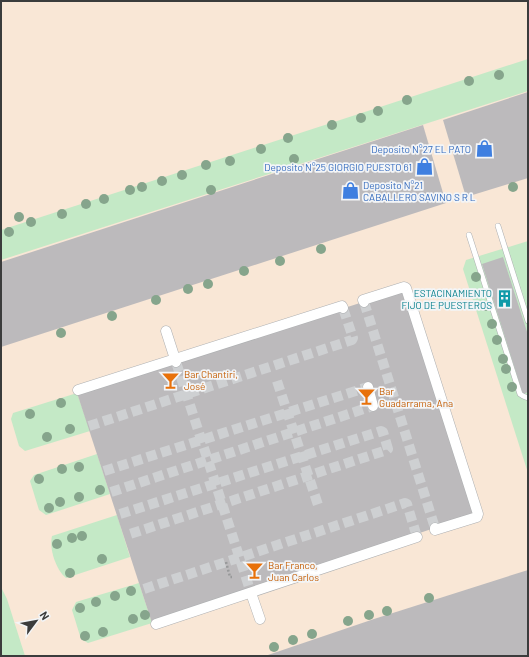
<svg xmlns="http://www.w3.org/2000/svg" width="529" height="657" font-family="Barlow,sans-serif">
<rect width="100%" height="100%" fill="#f3f5f7"/>
<!-- industrial -->
<rect fill="#f9e7d6" x="1" y="1" width="527" height="655"/>
<!-- green -->
<g fill="#c4e9c6">
<path d="M528 59V91L1 260V230Z"/>
<path d="M528 241V473L463 269 466 260Z"/>
<path d="M77 393 90 431 25 451 19 446 11 419 13 413Z"/>
<path d="M97 454 110 494 46 515 39 510 30 481 34 475Z"/>
<path d="M117 515 130 557 66 578C56 570 49 549 52 536Z"/>
<path d="M139 583 152 623 88 643 81 639 72 610 76 602Z"/>
<path d="M1 587 7 599 25 656H1Z"/>
</g>
<!-- building -->
<g fill="#bcbabc">
<path d="M528 92V178L466 197 443 120Z"/>
<path d="M423 125 446 203 1 347V262Z"/>
<path d="M503 257 528 335V392L523 394 482 264Z"/>
<path d="M404 289 476 514 152 623 77 393Z"/>
<path d="M528 570V656H265L374 619Z"/>
</g>
<g fill="none" stroke-linecap="round" stroke-linejoin="round">
<!-- street-tunnel -->
<g stroke="#ced0d2" stroke-width="10" stroke-dasharray="10 5" stroke-linecap="butt">
<path d="M364 302 435 528"/>
<path d="M176 362 251 593"/>
<path d="M277 381 319 508"/>
<path d="M89 426 352 340 353 338 343 308"/>
<path d="M104 471 368 387"/>
<path d="M111 492 373 406"/>
<path d="M120 514 381 431 383 432 388 449 387 450 127 535"/>
<path d="M144 589 405 503 407 504 417 537"/>
</g>
<defs>
<g id="lane">
<path d="M498 226 528 321"/>
<path d="M469 235 520 394 523 396 528 398"/>
</g>
<g id="street">
<path d="M364 302 363 300 404 287 406 288 478 514 477 517 435 530V528"/>
<path d="M166 331 176 362"/>
<path d="M368 387 373 406"/>
<path d="M78 390 342 306 343 308"/>
<path d="M251 593 260 619"/>
<path d="M156 624 417 537"/>
</g>
</defs>
<!-- lane casing -->
<use href="#lane" stroke="#aeb0b2" stroke-width="6"/>
<!-- street casing -->
<use href="#street" stroke="#aeb0b2" stroke-width="11"/>
<!-- path -->
<path stroke="#98999a" stroke-width="2.5" stroke-dasharray="2 2" stroke-linecap="butt" d="M226 562 230 577H232"/>
<!-- lane -->
<use href="#lane" stroke="#fff" stroke-width="5"/>
<!-- street -->
<use href="#street" stroke="#fff" stroke-width="10"/>
</g>
<!-- trees -->
<g fill="#86a58c">
<circle cx="499" cy="75" r="5"/>
<circle cx="469" cy="81" r="5"/>
<circle cx="407" cy="100" r="5"/>
<circle cx="378" cy="111" r="5"/>
<circle cx="361" cy="118" r="5"/>
<circle cx="332" cy="125" r="5"/>
<circle cx="288" cy="138" r="5"/>
<circle cx="261" cy="149" r="5"/>
<circle cx="294" cy="159" r="5"/>
<circle cx="230" cy="161" r="5"/>
<circle cx="206" cy="165" r="5"/>
<circle cx="182" cy="175" r="5"/>
<circle cx="162" cy="181" r="5"/>
<circle cx="142" cy="187" r="5"/>
<circle cx="513" cy="187" r="5"/>
<circle cx="130" cy="190" r="5"/>
<circle cx="211" cy="190" r="5"/>
<circle cx="104" cy="199" r="5"/>
<circle cx="86" cy="204" r="5"/>
<circle cx="62" cy="214" r="5"/>
<circle cx="19" cy="217" r="5"/>
<circle cx="31" cy="222" r="5"/>
<circle cx="9" cy="232" r="5"/>
<circle cx="321" cy="249" r="5"/>
<circle cx="280" cy="261" r="5"/>
<circle cx="244" cy="271" r="5"/>
<circle cx="476" cy="277" r="5"/>
<circle cx="208" cy="284" r="5"/>
<circle cx="188" cy="289" r="5"/>
<circle cx="156" cy="300" r="5"/>
<circle cx="486" cy="306" r="5"/>
<circle cx="112" cy="316" r="5"/>
<circle cx="492" cy="324" r="5"/>
<circle cx="61" cy="333" r="5"/>
<circle cx="497" cy="340" r="5"/>
<circle cx="503" cy="359" r="5"/>
<circle cx="506" cy="369" r="5"/>
<circle cx="512" cy="387" r="5"/>
<circle cx="61" cy="403" r="5"/>
<circle cx="30" cy="414" r="5"/>
<circle cx="70" cy="429" r="5"/>
<circle cx="47" cy="437" r="5"/>
<circle cx="79" cy="467" r="5"/>
<circle cx="62" cy="469" r="5"/>
<circle cx="39" cy="479" r="5"/>
<circle cx="100" cy="490" r="5"/>
<circle cx="79" cy="497" r="5"/>
<circle cx="60" cy="502" r="5"/>
<circle cx="49" cy="508" r="5"/>
<circle cx="82" cy="536" r="5"/>
<circle cx="72" cy="538" r="5"/>
<circle cx="57" cy="544" r="5"/>
<circle cx="102" cy="559" r="5"/>
<circle cx="70" cy="573" r="5"/>
<circle cx="131" cy="591" r="5"/>
<circle cx="115" cy="596" r="5"/>
<circle cx="429" cy="598" r="5"/>
<circle cx="96" cy="602" r="5"/>
<circle cx="80" cy="608" r="5"/>
<circle cx="387" cy="611" r="5"/>
<circle cx="145" cy="615" r="5"/>
<circle cx="369" cy="615" r="5"/>
<circle cx="133" cy="619" r="5"/>
<circle cx="348" cy="621" r="5"/>
<circle cx="103" cy="632" r="5"/>
<circle cx="312" cy="634" r="5"/>
<circle cx="85" cy="636" r="5"/>
<circle cx="293" cy="640" r="5"/>
<circle cx="274" cy="647" r="5"/>
</g>
<!-- icons -->
<defs>
<symbol id="shop-bare" viewBox="-9 -9 18 18"><path d="M-5-2.5h2.3a2.7 3.5 0 0 1 5.4 0H5L5.5 6h-11ZM-1.5-2.5h3a1.5 2.3 0 0 0-3 0Z" fill="#3f7fe0" stroke="#f3f5f7" stroke-width="2.5" paint-order="stroke"/></symbol>
<symbol id="building-bare" viewBox="-9 -9 18 18"><path d="M-4-6H4V6H1V3H-1V6H-4ZM-2.5-4.3h1.7v1.8h-1.7ZM.8-4.3h1.7v1.8H.8ZM-2.5-1h1.7V.8h-1.7ZM.8-1h1.7V.8H.8Z" fill="#0f9aa8" stroke="#f3f5f7" stroke-width="2.5" paint-order="stroke"/></symbol>
<symbol id="bar-bare" viewBox="-9 -9 18 18"><path d="M-6-5H6L.8 .8V4.5H3.5V6h-7V4.5H-.8V.8Z" fill="#e8710a" stroke="#f3f5f7" stroke-width="2.5" paint-order="stroke"/></symbol>
</defs>
<g fill-rule="evenodd">
<use href="#shop-bare" x="472" y="136" width="25" height="25"/>
<use href="#shop-bare" x="412" y="154" width="25" height="25"/>
<use href="#shop-bare" x="338" y="178" width="25" height="25"/>
<use href="#building-bare" x="492" y="286" width="25" height="25"/>
<use href="#bar-bare" x="158" y="368" width="25" height="25"/>
<use href="#bar-bare" x="354" y="384" width="25" height="25"/>
<use href="#bar-bare" x="242" y="558" width="25" height="25"/>
</g>
<g text-anchor="middle" stroke-width="3.5" stroke-linejoin="round" paint-order="stroke">
<!-- shop labels -->
<g font-size="10" fill="#366cbe" stroke="#f3f5f7" text-anchor="end">
<text x="471" y="153">Deposito N°27 EL PATO</text>
<text x="412" y="171">Deposito N°25 GIORGIO PUESTO 61</text>
<text x="363" y="189" text-anchor="start">Deposito N°21<tspan x="363" dy="12">CABALLERO SAVINO S R L</tspan></text>
</g>
<!-- culture labels -->
<g font-size="10" fill="#0d838f" stroke="#f3f5f7" text-anchor="end">
<text x="492" y="297">ESTACINAMIENTO<tspan x="492" dy="12">FIJO DE PUESTEROS</tspan></text>
</g>
<!-- food labels -->
<g font-size="10" fill="#c56008" stroke="#f3f5f7" text-anchor="start">
<text x="184" y="378">Bar Chantiri,<tspan x="184" dy="12">José</tspan></text>
<text x="379" y="395">Bar<tspan x="379" dy="12">Guadarrama, Ana</tspan></text>
<text x="268" y="569">Bar Franco,<tspan x="268" dy="12">Juan Carlos</tspan></text>
</g>
</g>
<!-- border -->
<rect width="529" height="657" fill="none" stroke="#3b3c3c" stroke-width="4"/>
<!-- north arrow -->
<g transform="translate(36 621) rotate(58)" stroke="#f3f5f7" stroke-width="3" paint-order="stroke">
<path d="M0-3L7 15L0 10L-7 15Z" fill="#3b3c3c"/>
<text y="-6" font-size="11" font-weight="bold" text-anchor="middle" fill="#3b3c3c">N</text>
</g>
</svg>
